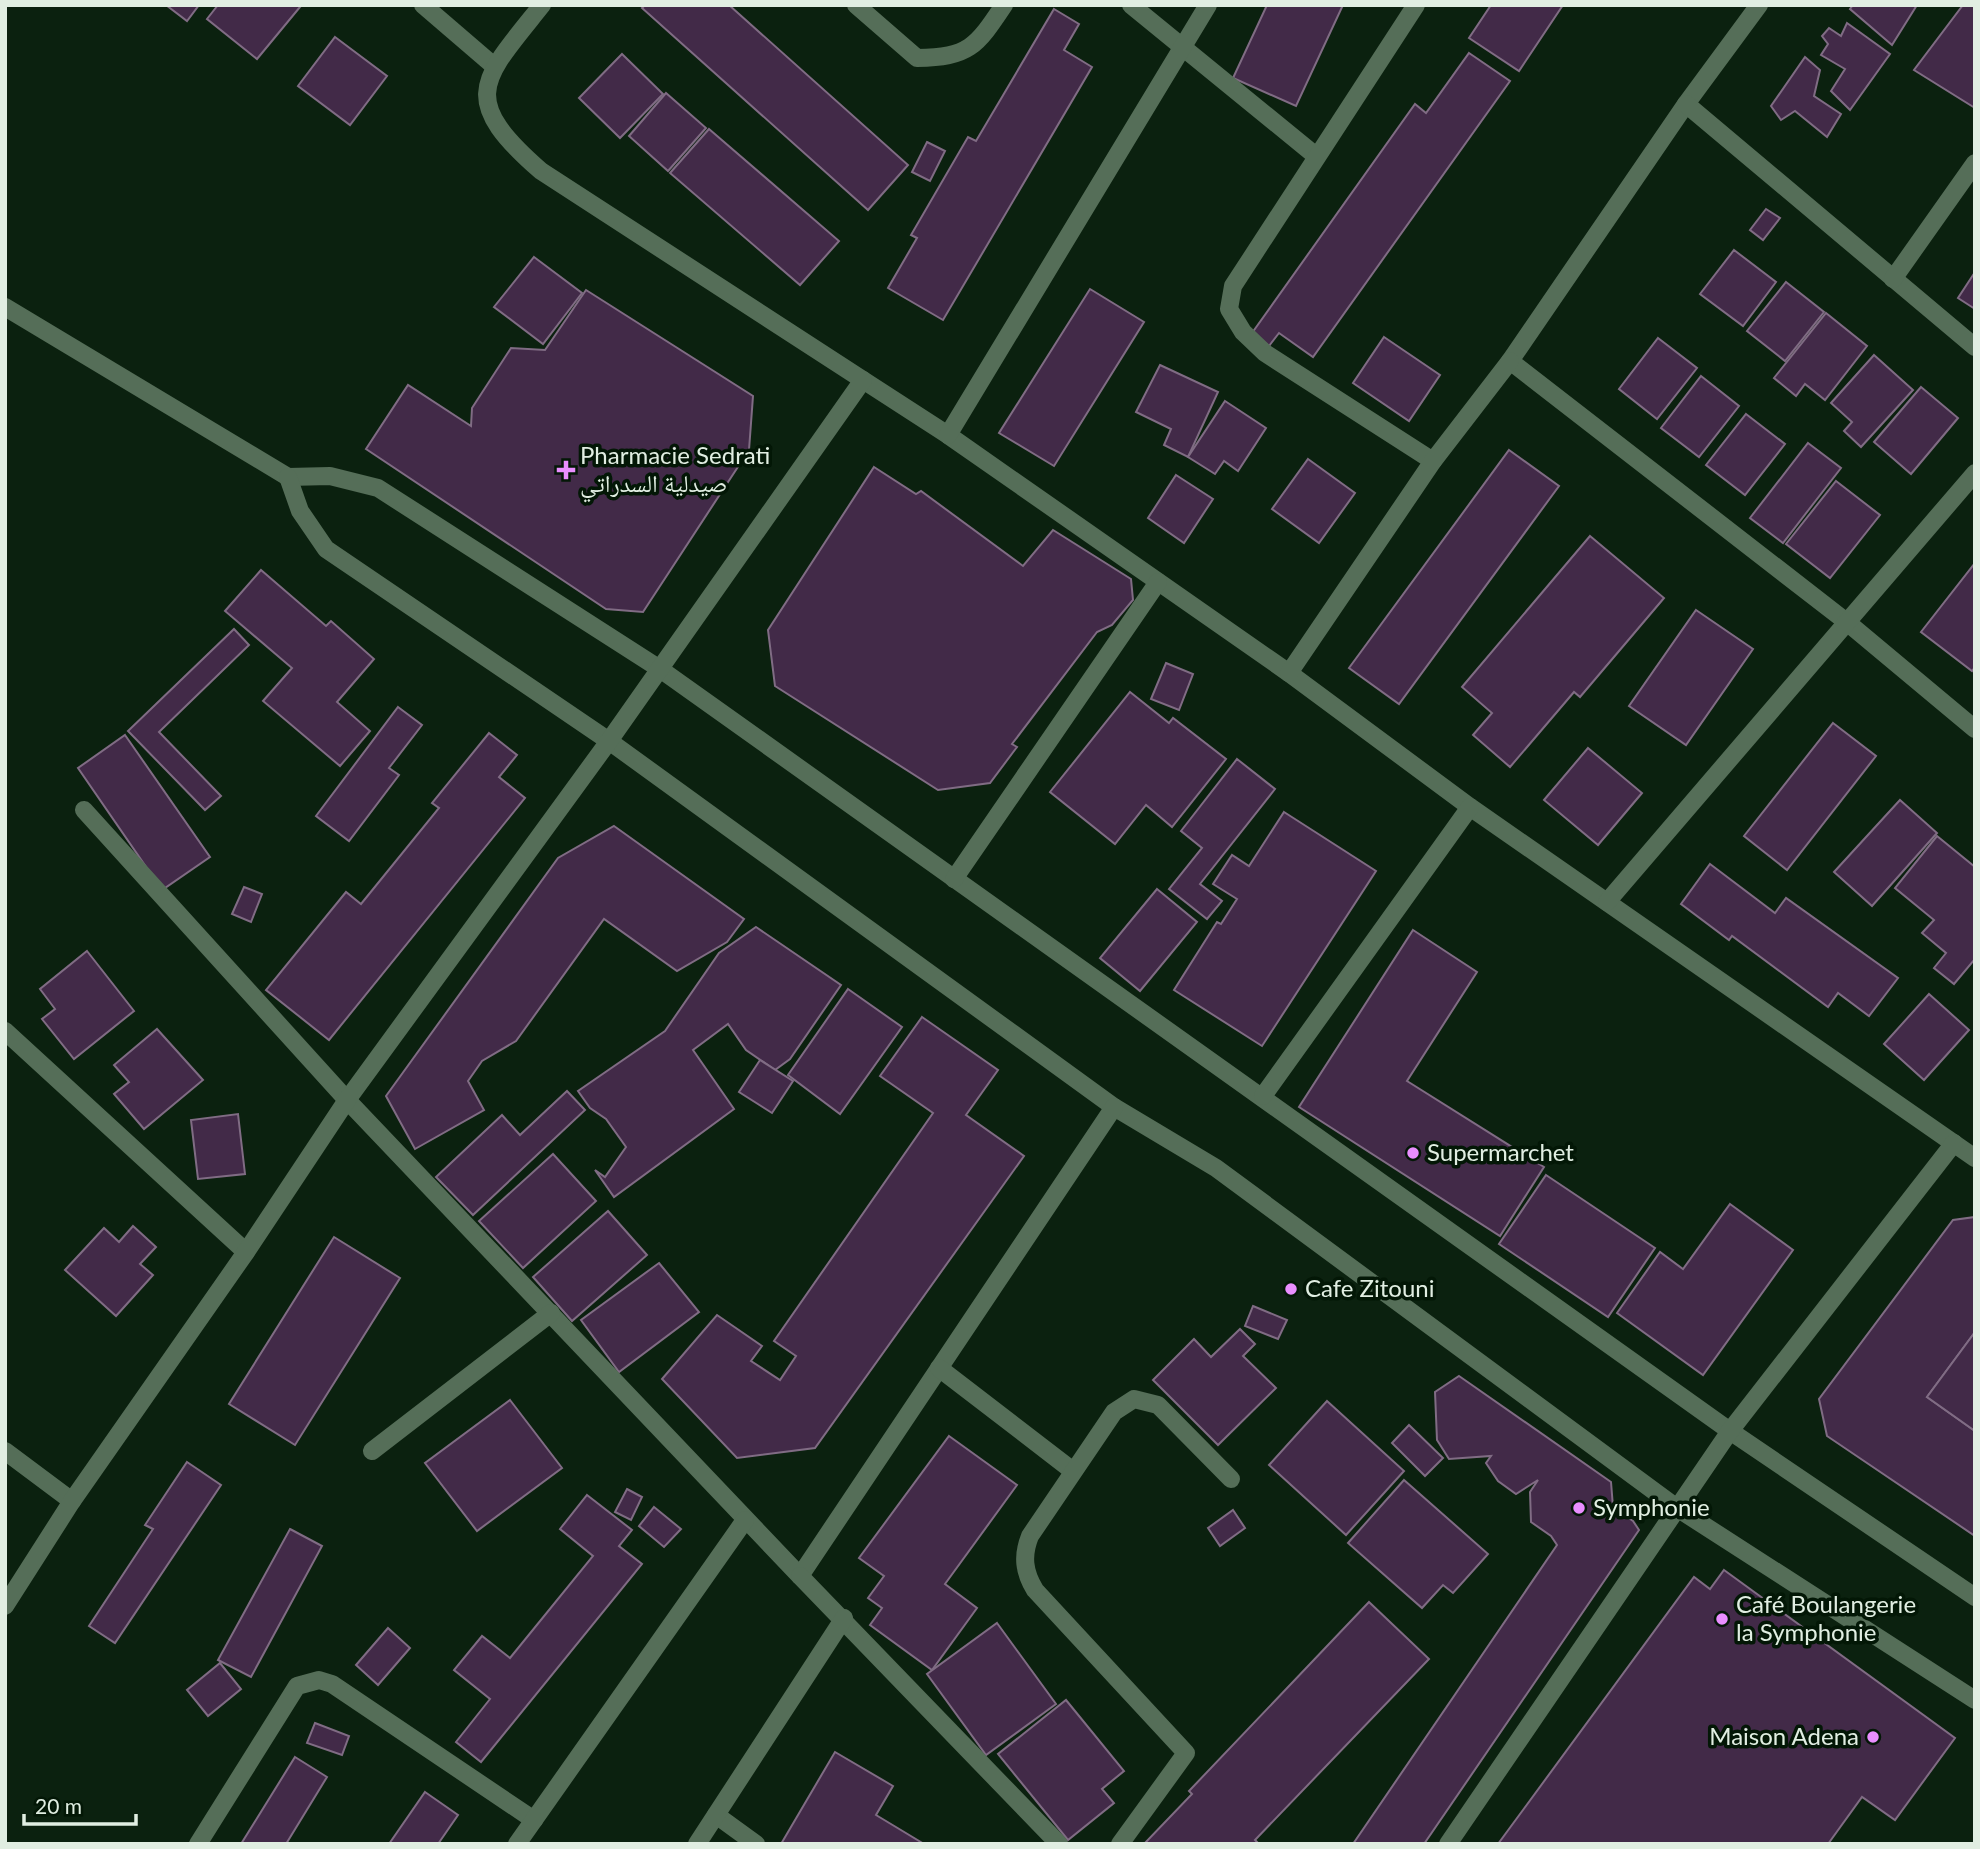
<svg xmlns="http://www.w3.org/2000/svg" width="1980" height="1849" font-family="Lato,'Noto Naskh Arabic',sans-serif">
<rect width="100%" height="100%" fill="#0b210f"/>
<!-- building -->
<g fill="#422a48" stroke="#806c84" stroke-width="2">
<path d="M166 5H199L187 21Z"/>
<path d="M218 5H298L300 7 257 59 207 19Z"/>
<path d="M645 5H729L908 165 868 210 642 8Z"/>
<path d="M1267 5H1343L1296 106 1233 78Z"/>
<path d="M1491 5H1563L1519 71 1469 38Z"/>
<path d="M1853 5H1917L1892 45 1850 9Z"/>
<path d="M1963 5H1975V108L1914 70Z"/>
<path d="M1054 9 1079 24 1064 50 1092 67 943 320 888 288 917 238 911 235 968 137 976 141Z"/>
<path d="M1847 23 1890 54 1850 110 1831 91 1845 69 1821 55 1828 44 1822 36 1829 28 1841 36Z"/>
<path d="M335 37 387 76 350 125 298 86Z"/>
<path d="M1469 53 1510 81 1313 357 1279 333 1269 346 1252 333 1415 104 1426 113Z"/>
<path d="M622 54 663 94 620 138 579 98Z"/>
<path d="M1805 57 1820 70 1814 96 1841 114 1827 137 1795 111 1781 120 1771 106Z"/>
<path d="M666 93 706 128 668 171 629 136Z"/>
<path d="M709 129 839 241 800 285 670 173Z"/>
<path d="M927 142 945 151 930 181 912 172Z"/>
<path d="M1766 209 1780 218 1763 240 1750 230Z"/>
<path d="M1734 250 1776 282 1743 326 1700 294Z"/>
<path d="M534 257 582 293 543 344 494 307Z"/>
<path d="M1975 272V309L1958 298Z"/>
<path d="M1786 282 1824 312 1785 361 1747 331Z"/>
<path d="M1090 289 1144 322 1054 466 999 433Z"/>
<path d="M586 290 753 396 749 450 643 612 606 609 366 449 408 385 471 426 472 408 511 348 545 350Z"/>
<path d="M1826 313 1867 346 1825 400 1805 384 1796 396 1774 378Z"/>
<path d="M1384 337 1440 375 1409 421 1353 383Z"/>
<path d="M1658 338 1697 368 1657 419 1619 389Z"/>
<path d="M1874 355 1913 390 1861 447 1844 431 1852 422 1831 403Z"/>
<path d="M1160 365 1218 392 1188 457 1164 445 1171 429 1136 412Z"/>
<path d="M1701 376 1739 406 1699 457 1661 428Z"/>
<path d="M1921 387 1958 418 1911 474 1874 442Z"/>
<path d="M1225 401 1266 428 1238 471 1224 461 1215 474 1188 457Z"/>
<path d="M1746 414 1785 444 1745 495 1706 465Z"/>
<path d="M1808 443 1841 468 1783 543 1750 518Z"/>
<path d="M1509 450 1559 486 1399 704 1349 668Z"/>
<path d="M1308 459 1355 493 1319 543 1272 509Z"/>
<path d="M874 467 916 494 921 491 1023 566 1053 530 1131 579 1133 600 1112 625 1097 632 1012 744 1017 747 990 783 938 790 775 686 768 630Z"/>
<path d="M1176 475 1213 499 1184 543 1148 518Z"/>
<path d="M1836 481 1880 515 1830 578 1786 544Z"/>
<path d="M1590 536 1664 598 1580 697 1574 692 1510 767 1473 735 1492 713 1462 687Z"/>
<path d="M1975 563V667L1972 671 1921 632Z"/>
<path d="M261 570 326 626 331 621 374 659 337 702 370 731 340 766 263 701 292 668 225 611Z"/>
<path d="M1696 610 1753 649 1686 745 1629 706Z"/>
<path d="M234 629 249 645 159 732 221 796 205 810 128 731Z"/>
<path d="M1166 663 1193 674 1179 710 1151 699Z"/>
<path d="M1130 692 1169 723 1173 718 1226 759 1172 827 1146 805 1115 844 1050 792Z"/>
<path d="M398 707 422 725 389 768 399 775 349 841 316 816Z"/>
<path d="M1833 723 1876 756 1787 870 1744 836Z"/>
<path d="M489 733 517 755 499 777 525 798 329 1040 266 990 346 892 361 904 439 808 432 803Z"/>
<path d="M125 735 210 857 162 890 78 768Z"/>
<path d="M1588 748 1642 793 1598 845 1544 800Z"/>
<path d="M1237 759 1275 789 1200 884 1222 901 1207 919 1169 889 1202 848 1181 831Z"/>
<path d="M1900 800 1937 833 1872 906 1834 872Z"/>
<path d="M1284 812 1376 871 1262 1046 1174 990 1217 922 1221 924 1237 899 1213 884 1232 855 1249 866Z"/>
<path d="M614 826 744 919 727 942 677 971 604 919 516 1041 482 1061 468 1081 484 1110 415 1149 386 1096 558 858Z"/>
<path d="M1937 836 1975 867V959L1954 984 1934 968 1946 953 1922 933 1934 920 1895 888Z"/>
<path d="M1710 864 1775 913 1786 898 1898 978 1869 1016 1838 993 1828 1007 1732 936 1729 940 1681 904Z"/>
<path d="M244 887 262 894 251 922 232 914Z"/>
<path d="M1157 889 1197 922 1140 991 1100 958Z"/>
<path d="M756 927 841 985 790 1059 775 1070 746 1050 728 1024 693 1050 734 1109 614 1197 595 1170 605 1177 626 1147 606 1119 590 1108 578 1091 665 1031 719 953Z"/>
<path d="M1413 930 1477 972 1407 1081 1544 1167 1500 1236 1299 1107Z"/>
<path d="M87 951 134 1011 74 1059 42 1019 55 1009 40 989Z"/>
<path d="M848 989 902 1027 840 1114 788 1075Z"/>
<path d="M1929 994 1969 1030 1924 1080 1884 1044Z"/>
<path d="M922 1017 998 1070 966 1115 1024 1156 815 1448 737 1458 662 1379 717 1315 762 1346 751 1361 780 1380 796 1356 774 1341 933 1113 880 1076Z"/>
<path d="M157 1029 203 1080 144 1129 114 1094 129 1082 114 1065Z"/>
<path d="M760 1060 793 1081 772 1113 739 1092Z"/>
<path d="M567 1091 585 1110 473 1215 436 1177 502 1115 520 1135Z"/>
<path d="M238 1114 245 1174 198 1179 191 1120Z"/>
<path d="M553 1154 596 1201 523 1268 479 1221Z"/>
<path d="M1546 1175 1655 1248 1608 1317 1499 1244Z"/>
<path d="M1730 1204 1793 1250 1703 1375 1617 1313 1660 1252 1683 1269Z"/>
<path d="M608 1211 647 1255 572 1321 533 1277Z"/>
<path d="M1975 1217V1332L1927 1397 1975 1431V1536L1827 1436 1819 1399 1953 1220Z"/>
<path d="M133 1226 156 1247 140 1264 153 1275 116 1316 65 1270 104 1228 119 1242Z"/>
<path d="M334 1237 400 1278 295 1445 229 1404Z"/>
<path d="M659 1263 699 1312 619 1372 581 1320Z"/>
<path d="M1253 1306 1287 1320 1278 1339 1245 1326Z"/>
<path d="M1240 1329 1255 1344 1243 1356 1276 1388 1218 1445 1153 1380 1194 1339 1211 1357Z"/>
<path d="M1975 1332V1431L1927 1397Z"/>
<path d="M1459 1376 1611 1482 1613 1507 1633 1521 1639 1530 1424 1844H1353L1557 1545 1551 1536 1531 1522 1530 1492 1538 1480 1516 1494 1498 1481 1486 1463 1491 1456 1449 1459 1437 1440 1435 1392Z"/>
<path d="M510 1400 562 1468 477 1531 425 1463Z"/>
<path d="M1327 1401 1404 1471 1346 1535 1269 1465Z"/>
<path d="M1409 1425 1443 1458 1425 1476 1392 1443Z"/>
<path d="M949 1436 1017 1485 945 1584 977 1608 932 1670 870 1625 882 1608 868 1598 884 1576 859 1558Z"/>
<path d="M187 1462 221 1485 115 1643 89 1626 153 1529 145 1525Z"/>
<path d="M1404 1480 1488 1554 1453 1593 1443 1585 1422 1608 1348 1543Z"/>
<path d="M627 1489 642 1497 631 1520 615 1512Z"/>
<path d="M587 1495 632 1530 619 1546 642 1564 481 1762 456 1742 490 1699 454 1670 482 1636 510 1658 593 1556 560 1529Z"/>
<path d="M654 1507 681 1529 664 1547 639 1526Z"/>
<path d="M1233 1510 1245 1528 1220 1546 1208 1528Z"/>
<path d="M290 1529 322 1546 251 1677 218 1660Z"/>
<path d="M1724 1570 1955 1738 1895 1820 1862 1797 1828 1844H1498L1694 1577 1710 1589Z"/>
<path d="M1369 1602 1429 1659 1255 1840 1259 1844H1144L1192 1794 1189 1791Z"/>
<path d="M997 1623 1056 1704 986 1755 927 1674Z"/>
<path d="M388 1628 410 1648 378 1685 356 1665Z"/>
<path d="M220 1663 241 1689 208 1716 187 1690Z"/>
<path d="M1066 1700 1124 1771 1102 1789 1114 1803 1068 1840 998 1754Z"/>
<path d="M315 1723 349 1736 342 1755 307 1743Z"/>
<path d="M835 1752 893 1786 876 1815 924 1844H781Z"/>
<path d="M295 1757 327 1777 286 1844H241Z"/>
<path d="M425 1792 458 1815 438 1844H389Z"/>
</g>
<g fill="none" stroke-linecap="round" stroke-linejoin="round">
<!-- minor -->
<g stroke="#556e58" stroke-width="18">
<path d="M423 5 494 66"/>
<path d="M856 5 917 58C969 57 976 47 1004 5"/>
<path d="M1131 5 1316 156"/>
<path d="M1416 5 1233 286 1229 309 1243 332 1265 353 1433 461"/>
<path d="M1759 5 1686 104 1510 361 1848 623 1975 729"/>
<path d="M1686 104 1975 347"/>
<path d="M1893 279 1975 163"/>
<path d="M5 307 288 477 330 476 378 488 660 669 1730 1431 1975 1597"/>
<path d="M863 380 948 435 1289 673 1470 807 1975 1158"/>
<path d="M948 435 1208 5"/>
<path d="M288 477 300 511 326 549 609 741 1114 1107 1216 1168 1677 1508 1975 1700"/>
<path d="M1289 673 1433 461 1510 361"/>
<path d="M84 810 347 1100 800 1576 1114 1107"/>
<path d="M954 879 1158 582"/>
<path d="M1607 902 1975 473"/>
<path d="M5 1031 246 1252"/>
<path d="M1263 1096 1470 807"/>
<path d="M939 1368 1073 1471"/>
<path d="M5 1451 72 1501"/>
<path d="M372 1451 551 1313"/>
<path d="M800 1576 1059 1844"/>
<path d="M5 1606 72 1501 246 1252 347 1100 609 741 863 380 541 171C457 98 482 80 542 5"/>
<path d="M716 1815 756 1844"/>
<path d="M198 1844 297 1686 319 1680 332 1684 534 1820"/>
<path d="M517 1844 745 1520"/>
<path d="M697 1844 844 1618"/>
<path d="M1120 1844 1186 1753 1035 1590C1024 1572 1022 1556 1030 1536L1114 1412 1134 1399 1158 1405 1231 1479"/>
<path d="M1448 1844 1730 1431 1954 1143"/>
</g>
</g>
<!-- markers -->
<g fill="#e98efe" stroke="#031706" stroke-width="2.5">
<path d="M562.5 459.5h7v7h7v7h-7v7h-7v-7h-7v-7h7z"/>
<circle cx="1413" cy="1153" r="7"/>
<circle cx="1291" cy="1289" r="7"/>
<circle cx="1579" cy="1508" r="7"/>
<circle cx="1722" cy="1619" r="7"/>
<circle cx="1873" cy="1737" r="7"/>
</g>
<g text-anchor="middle" stroke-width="7" stroke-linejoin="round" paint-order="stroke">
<!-- poi labels -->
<g font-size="24" fill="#e1eee2" stroke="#031706" text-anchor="start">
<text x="580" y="464">Pharmacie Sedrati<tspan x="580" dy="28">صيدلية السدراتي</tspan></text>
<text x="1427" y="1161">Supermarchet</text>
<text x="1305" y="1297">Cafe Zitouni</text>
<text x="1593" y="1516">Symphonie</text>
<text x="1736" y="1613">Café Boulangerie<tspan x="1736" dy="28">la Symphonie</tspan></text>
<text x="1859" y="1745" text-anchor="end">Maison Adena</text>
</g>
</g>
<!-- border -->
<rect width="1980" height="1849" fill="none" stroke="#e1eee2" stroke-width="14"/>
<!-- scale -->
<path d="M24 1814v10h112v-10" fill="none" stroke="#e1eee2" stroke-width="3.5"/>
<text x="35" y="1814" font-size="21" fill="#e1eee2" stroke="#031706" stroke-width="5" paint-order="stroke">20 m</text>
</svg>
